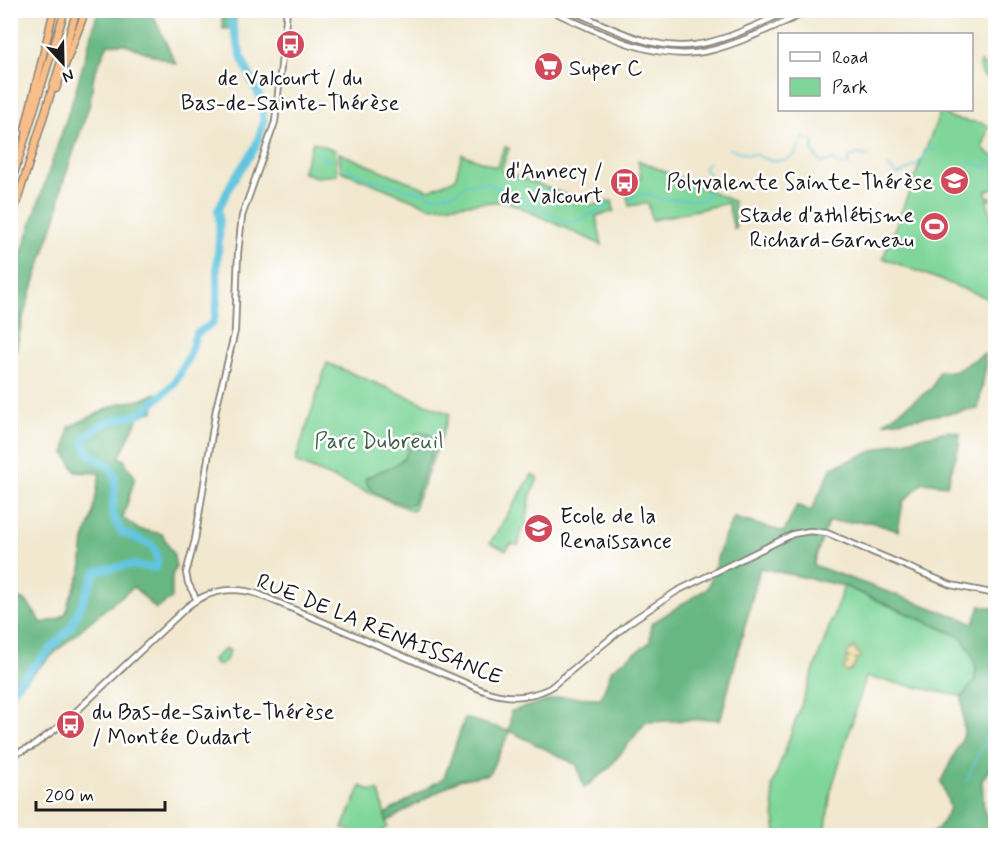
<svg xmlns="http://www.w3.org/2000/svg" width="1006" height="846" font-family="Mynerve,sans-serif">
<rect width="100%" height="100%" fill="#fff"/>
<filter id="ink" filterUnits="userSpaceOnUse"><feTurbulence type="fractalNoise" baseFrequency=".0167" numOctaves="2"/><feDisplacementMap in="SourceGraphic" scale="12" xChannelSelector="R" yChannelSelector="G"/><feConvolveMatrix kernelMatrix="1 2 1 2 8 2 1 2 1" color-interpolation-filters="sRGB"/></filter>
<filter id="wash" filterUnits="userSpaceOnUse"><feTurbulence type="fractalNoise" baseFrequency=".008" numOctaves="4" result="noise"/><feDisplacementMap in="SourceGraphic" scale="24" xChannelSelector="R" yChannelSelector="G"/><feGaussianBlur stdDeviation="1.35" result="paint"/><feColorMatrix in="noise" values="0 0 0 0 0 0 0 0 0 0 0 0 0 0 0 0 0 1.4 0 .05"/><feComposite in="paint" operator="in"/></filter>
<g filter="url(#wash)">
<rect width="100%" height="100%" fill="#f1e8cf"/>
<!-- green -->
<g fill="#80d69a" stroke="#4e795b" stroke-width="1.5">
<path d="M980 62 995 74V82C986 78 977 75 980 62Z"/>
<path d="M941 110H949L950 112 947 115 950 118 986 124 988 127 983 148 996 159 995 188 985 191 987 196 991 197V199L987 201 995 227V301L883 258Z"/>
<path d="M313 142 335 150 337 175 316 177 302 172Z"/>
<path d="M505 147 509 148 501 170 593 205 612 201 614 211 596 216 602 245 506 201 431 207 341 171 339 153 429 190 455 179 462 154 496 167Z"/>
<path d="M638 160 733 201 736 229H734L728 203 652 220 648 203 629 206 624 181 641 178Z"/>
<path d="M327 363 450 414 413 511 295 462Z"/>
<path d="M532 475 538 478 530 497 526 526 521 529 519 545 510 544 506 550 490 543Z"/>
<path d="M844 586 995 652V703L866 677 831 790 825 835H776L772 786Z"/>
<path d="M226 648 230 651 225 662 219 665 214 662 213 659Z"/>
<path d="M361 786 371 791H379L388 827C369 840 363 836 343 828Z"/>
</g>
<!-- forest -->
<g fill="#68b782" stroke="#426a4f" stroke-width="1.5">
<path d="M98 11H151L176 64 124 44H108L94 74 90 103 62 186 57 214 24 313 11 372V285L74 96Z"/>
<path d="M221 11H235L236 28 223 29Z"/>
<path d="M984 354 986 366 978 409 883 423 932 388 939 371 954 372Z"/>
<path d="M156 393 154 411 139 416 119 458 123 459 135 477 123 518 138 529 162 534 173 553 176 567 172 576V598L156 609 134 587C90 619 50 656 11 695V658L18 627 11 624V597L26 601 42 623 58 619 66 613 69 600 81 573 84 540 92 519 100 473 76 472 65 453 69 427 120 403 141 400Z"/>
<path d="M948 431 960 433 959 446 947 485 923 482 903 502 898 531 870 522H828L813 565 974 623 980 606 995 608V761L982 780 984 810 995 835H930L940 826 950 808 941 781 964 735 962 697 975 680 976 668 971 652 960 636 844 586 760 568 720 721 714 719 646 722 608 769 584 788 577 765 510 731 489 774 458 780 386 822 385 814 444 778 465 718 509 731 511 711 561 697 601 698 612 669 650 642 651 624 708 588 723 539 734 518 784 532 797 505 811 511 832 467 894 443Z"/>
<path d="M416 433H427L433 437 434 447 413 503 407 505C393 500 369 496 365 479 377 470 394 469 404 458 409 452 408 442 416 433Z"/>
</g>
<!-- sand -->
<path fill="#eeda9e" stroke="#857b5d" stroke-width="1.5" d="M854 647 856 652 860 653 861 657 855 659 857 663 854 665 853 669 846 673 843 668 848 663 845 661 847 658H851L847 657V653Z"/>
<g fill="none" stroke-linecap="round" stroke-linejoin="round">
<!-- stream -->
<g stroke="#60c4de" stroke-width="1.5">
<path d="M262 126 266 128"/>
<path d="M729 149C740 149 742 157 755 154 765 160 781 164 793 156 798 152 800 144 802 138L814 142 812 151 821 163 833 160 840 165H848L849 159 856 154 870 156"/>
<path d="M315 152 323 159 331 161"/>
<path d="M968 162 985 167 990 163 996 152"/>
<path d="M888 166 896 174H899L917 165 927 151 935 150"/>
<path d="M348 169 367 178 434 196 455 193 467 184 488 182 556 218 573 223 610 205"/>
<path d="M629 200 642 194H649L660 199 704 200 712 185 708 172 705 171 704 167 709 162"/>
<path d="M966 782 996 717"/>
</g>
<!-- river -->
<path stroke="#60c4de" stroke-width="8" d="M10 694 22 679 71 627 96 571 129 565 156 568C159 559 156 553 152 545L121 532 112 514 115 489V475L109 466 90 455 84 444 86 436 105 423 142 413 174 384 190 354 196 334 213 323C219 302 217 293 217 271 217 250 222 231 218 210L232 182 255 148 264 122 260 97 242 59 231 20 230 10"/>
</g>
</g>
<g filter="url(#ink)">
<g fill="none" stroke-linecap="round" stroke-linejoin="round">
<defs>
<g id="minor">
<path d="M550 10C597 32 656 63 708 51 740 44 781 23 812 10"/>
<path d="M570 10C608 26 651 51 694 45 727 41 760 23 791 10"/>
<path d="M197 600 188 583 186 573 195 540 216 409 235 331 238 253 242 216 275 122 287 10"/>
<path d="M10 756 33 746 65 722 188 606C209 590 233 586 258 594L482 690C506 699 527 699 550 688L633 620 677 591 793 534 810 531 827 533 951 585 996 594"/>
</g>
<g id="highway">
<path d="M56 89 86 10"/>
<path d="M25 129 54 10"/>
<path d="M10 187 65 10"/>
<path d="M10 224 77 10"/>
</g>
</defs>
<!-- minor casing -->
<use href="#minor" stroke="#868276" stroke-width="8"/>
<!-- highway casing -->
<use href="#highway" stroke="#868276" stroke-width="9"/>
<!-- minor -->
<use href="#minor" stroke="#fff" stroke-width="4.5"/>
<!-- highway -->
<use href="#highway" stroke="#f8bd88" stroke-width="6"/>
</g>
</g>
<!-- icons -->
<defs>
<symbol id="bus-disc" viewBox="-11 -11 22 22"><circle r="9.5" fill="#d1495b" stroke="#fff"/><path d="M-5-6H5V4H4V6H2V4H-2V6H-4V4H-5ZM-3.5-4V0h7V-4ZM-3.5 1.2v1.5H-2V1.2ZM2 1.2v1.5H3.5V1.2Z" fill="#fff"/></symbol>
<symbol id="supermarket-disc" viewBox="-11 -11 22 22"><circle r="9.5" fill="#d1495b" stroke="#fff"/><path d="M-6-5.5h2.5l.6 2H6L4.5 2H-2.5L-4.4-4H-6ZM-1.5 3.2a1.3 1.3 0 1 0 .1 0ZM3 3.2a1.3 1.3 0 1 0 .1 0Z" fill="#fff"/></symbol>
<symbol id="school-disc" viewBox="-11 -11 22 22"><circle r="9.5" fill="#d1495b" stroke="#fff"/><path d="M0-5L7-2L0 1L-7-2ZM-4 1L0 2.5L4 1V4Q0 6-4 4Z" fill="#fff"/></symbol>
<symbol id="stadium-disc" viewBox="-11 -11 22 22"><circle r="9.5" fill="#d1495b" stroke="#fff"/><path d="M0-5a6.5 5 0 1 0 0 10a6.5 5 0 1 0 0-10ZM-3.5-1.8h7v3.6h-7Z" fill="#fff"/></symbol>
</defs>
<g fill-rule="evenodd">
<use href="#bus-disc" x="274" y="28" width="33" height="33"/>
<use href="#supermarket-disc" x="532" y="50" width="33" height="33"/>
<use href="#school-disc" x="938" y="164" width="33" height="33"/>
<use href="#bus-disc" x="608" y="166" width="33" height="33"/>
<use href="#stadium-disc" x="918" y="210" width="33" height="33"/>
<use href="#school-disc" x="522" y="512" width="33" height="33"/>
<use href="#bus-disc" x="54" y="708" width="33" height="33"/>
</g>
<g text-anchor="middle" stroke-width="5" stroke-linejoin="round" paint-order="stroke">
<!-- poi labels -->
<g font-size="22" fill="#1c1c1c" stroke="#fff" text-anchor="start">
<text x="569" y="75">Super C</text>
<text x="290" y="85" text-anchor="middle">de Valcourt / du<tspan x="290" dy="25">Bas-de-Sainte-Thérèse</tspan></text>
<text x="603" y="178" text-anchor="end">d'Annecy /<tspan x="603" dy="25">de Valcourt</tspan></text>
<text x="933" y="189" text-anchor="end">Polyvalente Sainte-Thérèse</text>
<text x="914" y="222" text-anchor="end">Stade d'athlétisme<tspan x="914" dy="25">Richard-Garneau</tspan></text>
<text x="560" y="523">Ecole de la<tspan x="560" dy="25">Renaissance</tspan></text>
<text x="92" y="719">du Bas-de-Sainte-Thérèse<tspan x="92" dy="25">/ Montée Oudart</tspan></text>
</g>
<!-- park labels -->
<g font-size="22" fill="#3f5d48" stroke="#fff">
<text x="379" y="448">Parc Dubreuil</text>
</g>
<!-- street labels -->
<g font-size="22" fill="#1c1c1c" stroke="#fff">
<text transform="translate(380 628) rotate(22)" y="8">RUE DE LA RENAISSANCE</text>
</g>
</g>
<!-- margin -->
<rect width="1006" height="846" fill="none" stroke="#fff" stroke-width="36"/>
<!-- legend -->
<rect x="778" y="33" width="195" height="78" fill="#ffffff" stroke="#a4a4a4" stroke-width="1.5"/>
<rect x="790" y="52" width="30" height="9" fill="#ffffff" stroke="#a4a4a4" stroke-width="1.5"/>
<text x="832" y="63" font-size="18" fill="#1c1c1c">Road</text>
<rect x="790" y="78" width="30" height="18" fill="#80d69a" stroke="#a4a4a4" stroke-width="1.5"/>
<text x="832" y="93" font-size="18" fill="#1c1c1c">Park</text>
<!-- north arrow -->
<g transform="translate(63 63) rotate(158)" stroke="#ffffff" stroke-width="4.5" paint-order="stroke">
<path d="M0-4.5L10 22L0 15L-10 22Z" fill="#1c1c1c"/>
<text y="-9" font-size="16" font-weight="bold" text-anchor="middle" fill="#1c1c1c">N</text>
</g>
<!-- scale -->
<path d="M36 801v9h129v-9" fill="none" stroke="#1c1c1c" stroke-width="3"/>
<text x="45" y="801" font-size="18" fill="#1c1c1c" stroke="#ffffff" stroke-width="4.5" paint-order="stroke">200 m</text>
</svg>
